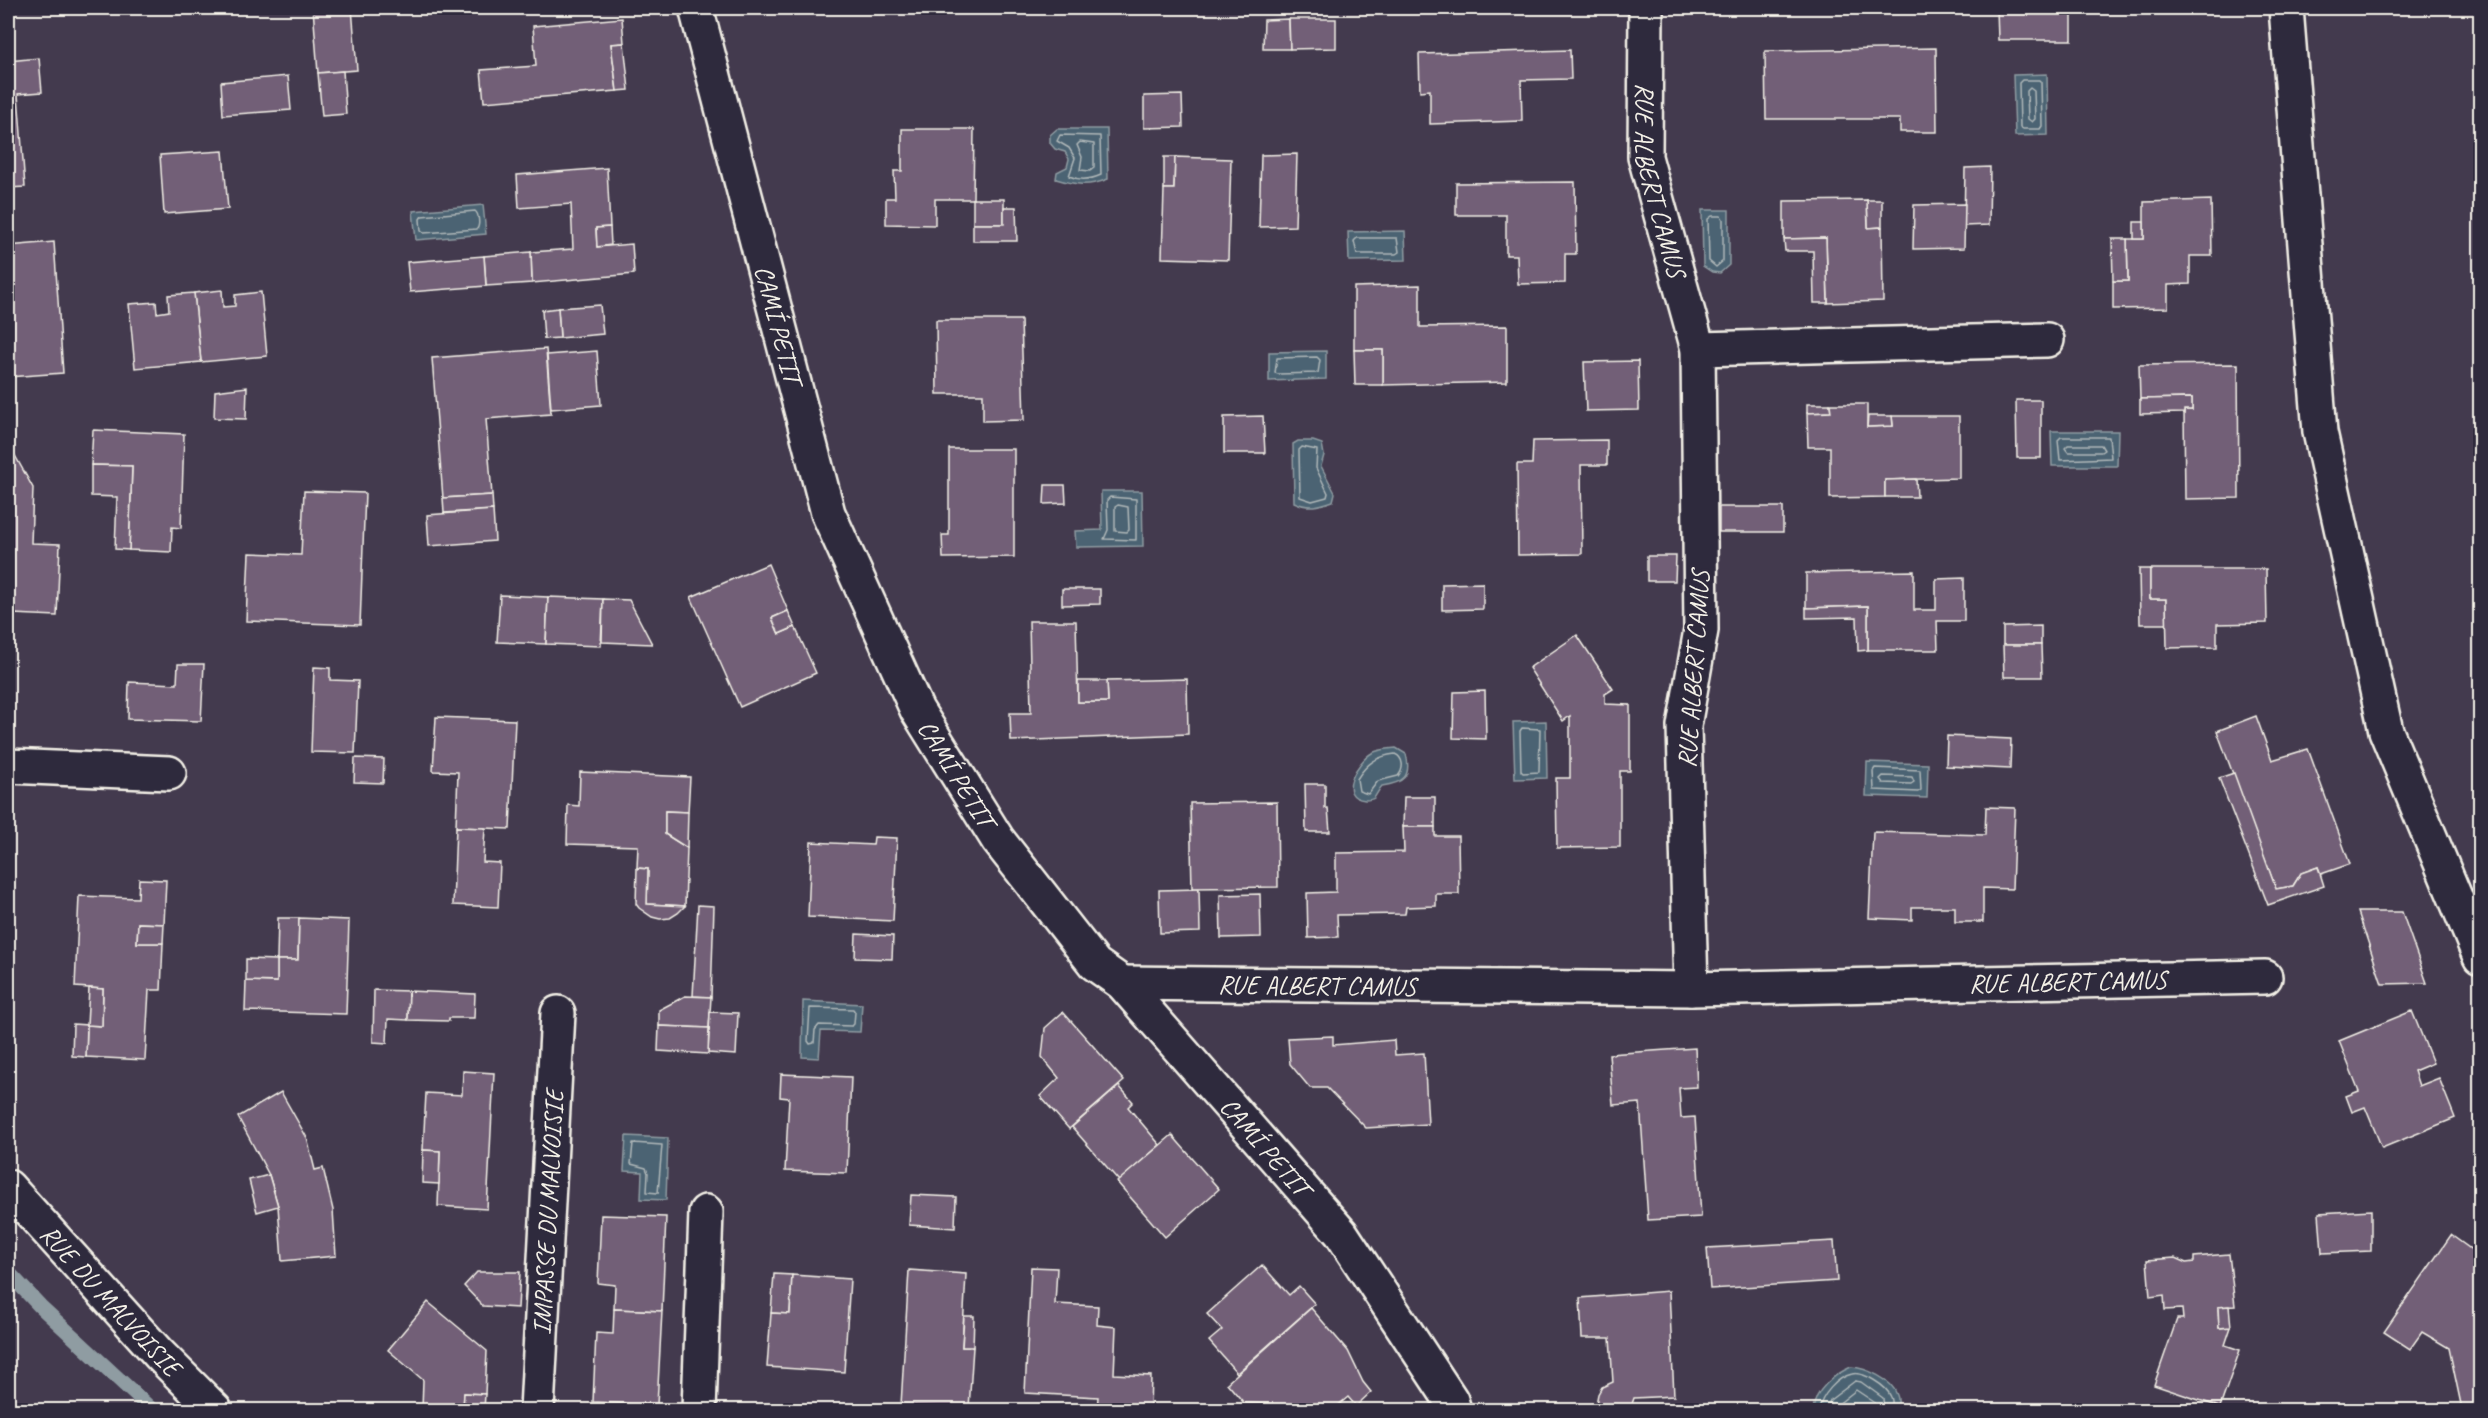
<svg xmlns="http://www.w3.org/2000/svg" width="2488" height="1418" font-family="Caveat,sans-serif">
<rect width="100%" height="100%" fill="#433a4e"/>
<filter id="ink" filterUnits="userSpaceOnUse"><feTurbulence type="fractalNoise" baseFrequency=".0167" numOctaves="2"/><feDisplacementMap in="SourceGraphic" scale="12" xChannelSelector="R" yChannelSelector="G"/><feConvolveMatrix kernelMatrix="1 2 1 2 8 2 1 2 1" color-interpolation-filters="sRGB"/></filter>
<g filter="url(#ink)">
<!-- water -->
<g fill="#4b6373" stroke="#8f9ca2" stroke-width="1.5">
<path d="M2047 74 2048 135 2015 136 2013 75Z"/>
<path d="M1057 129H1107L1108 179C1088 187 1076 185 1056 179L1057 172 1067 167 1069 159 1065 152 1055 149 1050 143V135Z"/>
<path d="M483 205 486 234 416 240 413 211Z"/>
<path d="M1702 210H1729V265L1720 273 1712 272 1703 266Z"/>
<path d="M1405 231 1406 260 1349 261 1348 232Z"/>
<path d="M1326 351V379L1269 381V352Z"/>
<path d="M2051 431H2118L2117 466H2052Z"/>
<path d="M1298 441H1313L1322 444 1324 455 1321 466 1335 493 1333 501C1318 506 1309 509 1294 502L1293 444Z"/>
<path d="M1101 491H1142L1143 546 1076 547 1075 531 1102 530Z"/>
<path d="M1546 721 1547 778 1515 779 1513 722Z"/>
<path d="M1396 748 1406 754C1412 777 1403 783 1382 786 1379 789 1377 794 1374 798 1371 800 1368 800 1365 800 1335 797 1358 761 1372 753 1380 749 1388 749 1396 748Z"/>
<path d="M1867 762 1928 764 1927 798 1866 796Z"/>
<path d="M803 1001 862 1004 860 1032 821 1031 819 1058 802 1057Z"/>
<path d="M626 1136 668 1138 666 1200 641 1199 642 1172 624 1171Z"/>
<path d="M1851 1367C1866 1368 1892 1379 1897 1395 1899 1400 1898 1406 1897 1410H1813C1815 1390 1833 1375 1851 1367Z"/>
</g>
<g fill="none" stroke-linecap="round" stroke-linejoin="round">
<!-- shore -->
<g stroke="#b0b8b9" stroke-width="1.5">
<path d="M2022 80H2039L2041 82 2042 126 2040 129H2023L2020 127 2019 83Z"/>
<path d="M2030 88 2034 91 2035 119 2032 122 2028 119 2027 91Z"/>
<path d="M1060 135 1100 136 1101 175C1090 180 1080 181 1069 176L1075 158 1069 148 1057 141Z"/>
<path d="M1080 142 1094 144V168L1090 171 1080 170 1082 157 1077 145Z"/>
<path d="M475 211C479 214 480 225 477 229L424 233 421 231 420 219 422 216Z"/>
<path d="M1712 216H1721L1723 219V261L1716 267 1709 261 1708 219Z"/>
<path d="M1357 238H1397L1399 252 1396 254H1357L1354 241Z"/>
<path d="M1317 357 1320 360 1318 373 1278 374 1275 373 1277 358Z"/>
<path d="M2061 437H2109L2111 458 2060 460 2058 440Z"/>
<path d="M2068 445H2101L2104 450 2101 452H2068L2065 448Z"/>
<path d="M1302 447 1317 450 1316 468 1328 493 1327 497 1312 501 1300 497 1299 450Z"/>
<path d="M1110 497 1136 499V540L1104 539 1108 530 1107 500Z"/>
<path d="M1118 505 1128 507 1129 530 1127 532 1115 531V507Z"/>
<path d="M1522 728 1540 729 1539 772 1523 773 1521 771 1520 731Z"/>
<path d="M1395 754C1404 758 1404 769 1398 776L1378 781 1368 794 1359 791 1357 779C1366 764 1377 756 1395 754Z"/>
<path d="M1875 768 1920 770 1921 790 1918 792 1874 790 1873 771Z"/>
<path d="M1883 776 1912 777 1914 782 1911 784 1883 783 1880 779Z"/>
<path d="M810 1008 853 1009 855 1012 854 1024 852 1026 819 1025 815 1030 814 1043 810 1044 808 1041Z"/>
<path d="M633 1143 662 1145 658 1193 647 1192 648 1173 646 1168 631 1164Z"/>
<path d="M1819 1410C1821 1396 1837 1377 1852 1374 1863 1371 1887 1386 1891 1397 1893 1401 1892 1406 1892 1410"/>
<path d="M1827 1410 1830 1400 1855 1381 1861 1382 1883 1398 1884 1410"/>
<path d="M1836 1410 1837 1405 1856 1390 1874 1402 1875 1410"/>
</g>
<!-- stream -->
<path stroke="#8f9ca2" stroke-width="15" d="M8 1272 40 1306 152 1410"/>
</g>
<!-- building -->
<g fill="#725f77" stroke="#f4f1e8" stroke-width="1.5">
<path d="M313 8H352L357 70 318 73Z"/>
<path d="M1997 8H2072V40H1998Z"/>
<path d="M622 18 624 43 611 44 617 91 484 102 481 70 536 66 533 26Z"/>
<path d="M1289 19 1290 49H1263L1264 20Z"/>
<path d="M1289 19H1336V48L1290 49Z"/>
<path d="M624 43 629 90 617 91 611 44Z"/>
<path d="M1936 48 1937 132H1900V119H1766L1765 51Z"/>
<path d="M1570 50 1571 79 1521 80 1522 121 1430 124V90L1420 91 1419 54Z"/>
<path d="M39 58 42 92 18 94 25 187 8 188V61Z"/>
<path d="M343 71 346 114 322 116 318 73Z"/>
<path d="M288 76 291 110 223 115 221 82Z"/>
<path d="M1182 95 1183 127 1144 128V96Z"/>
<path d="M902 129H974L973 199H935V225L886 224V198H895L894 171H902Z"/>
<path d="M223 151 228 209 164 214 160 155Z"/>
<path d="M1297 154 1295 226 1259 227 1261 155Z"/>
<path d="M1164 157H1175L1174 189H1164Z"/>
<path d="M1175 157 1231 159 1228 260 1162 258 1164 189H1174Z"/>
<path d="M1990 167 1989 225 1964 226 1965 168Z"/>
<path d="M607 168 610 227 596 228 597 247 632 244 634 274 532 283 531 252 573 249 571 204 519 208 517 175Z"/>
<path d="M1575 182 1576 254H1565V283L1518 284 1517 255H1506V215H1456V183Z"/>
<rect x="973" y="199" width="31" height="25"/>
<path d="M1867 200H1882V227L1868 228Z"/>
<path d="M1867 200 1868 228 1882 227 1883 301 1828 303 1826 238 1784 239V201Z"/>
<path d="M2211 200 2212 256H2190V284L2168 285V308L2113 309V281H2128L2127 239H2144V202Z"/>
<path d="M1965 204 1964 248 1913 249 1914 205Z"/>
<path d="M1004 207H1016L1017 241H973V224H1004Z"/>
<rect x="2134" y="222" width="10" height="17"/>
<path d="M610 227 611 245 597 247 596 228Z"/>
<path d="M1826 238 1828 303H1814L1813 251H1785L1784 239Z"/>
<path d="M2112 239H2127L2128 281H2113Z"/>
<path d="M54 242 63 373 8 377V310L12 309 8 246Z"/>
<path d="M531 252 532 283 486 286 484 256Z"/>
<path d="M484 256 486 286 410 292 407 262Z"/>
<path d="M1420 285V327L1507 326V382L1383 385V350H1354V287Z"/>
<path d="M222 290 223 307 235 306V295L261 292 267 356 201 362 194 293Z"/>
<path d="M194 293 201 362 135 368 129 304 156 302 157 313 169 311 168 295Z"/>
<path d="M600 305 603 334 560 338 558 308Z"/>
<path d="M558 308 560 338 544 339 542 310Z"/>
<path d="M936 320H1021L1024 420 983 421V394H937Z"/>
<path d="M546 349 551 414 486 419 492 495 443 498 432 358Z"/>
<path d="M1354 350H1383V385H1355Z"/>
<path d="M597 351 601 405 551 409 547 355Z"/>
<path d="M1638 361 1639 410 1586 411 1584 362Z"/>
<path d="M2238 364 2239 498 2185 499 2184 410H2192V398L2140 399 2139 365Z"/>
<path d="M247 387 246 419 214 418 215 391Z"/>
<path d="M2192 398V410H2184V413L2140 414V399Z"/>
<path d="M2016 400H2041V458H2017Z"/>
<path d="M1807 404H1830L1831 412 1807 413Z"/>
<path d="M1830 404H1867V427L1893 426 1892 416H1959V478L1885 480V497L1830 498V447H1808L1807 413 1831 412Z"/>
<path d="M1263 416 1265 453H1224V417Z"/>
<path d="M1868 416H1892L1893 426 1867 427Z"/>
<path d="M93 430 184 434 181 528 172 527 171 552 129 550 132 466 91 465Z"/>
<path d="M1607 440V465H1581L1582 554 1518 555 1517 464H1532L1533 441Z"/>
<path d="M8 443 33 488 31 543 60 544 57 616 13 614 12 627H8Z"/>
<path d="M949 449H1014V557L943 558 942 535H949Z"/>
<path d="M91 465 132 466 129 550 115 549 117 497 91 496Z"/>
<path d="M1916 479 1917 497H1885V480Z"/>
<path d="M1045 485H1065L1066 503 1044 504Z"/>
<path d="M304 491 365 493 360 625 246 621 249 553 301 555Z"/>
<path d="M492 495 493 510 444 513 443 498Z"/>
<rect x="1719" y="507" width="64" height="25"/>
<path d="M493 510 495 541 429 546 427 515Z"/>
<path d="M1647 556H1676L1675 581H1647Z"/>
<path d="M768 564 788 611 772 618 779 634 795 627 816 673 740 707 691 597Z"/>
<path d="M2139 569H2150V599H2166L2167 624H2140Z"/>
<path d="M2150 569H2266L2267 623 2217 624V647L2167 648 2166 599H2150Z"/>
<path d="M1914 571V610H1936V579L1964 578V621H1937L1938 650H1868V606L1806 608V573Z"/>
<path d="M1483 583V609L1442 610V584Z"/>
<path d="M1062 589H1100V604L1062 605Z"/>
<path d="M500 595 548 597 546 644 497 642Z"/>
<path d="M548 597 603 599 601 646 546 644Z"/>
<path d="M603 599 629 600 652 644 602 642Z"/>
<path d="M1868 606V650L1858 651 1857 617 1806 618V608Z"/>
<path d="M788 611 795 627 779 634 772 618Z"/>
<path d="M1029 621H1076L1078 702H1108L1107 681 1187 679 1188 734 1011 741 1010 713H1031Z"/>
<path d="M2041 626V645H2003V627Z"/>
<path d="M1577 635 1613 689 1605 694V704L1630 705V771H1620V847L1557 848 1556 778H1570V716L1563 721 1529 668Z"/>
<path d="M2003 645H2041L2042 677H2004Z"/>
<path d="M178 664H204L201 721 128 719 129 682 177 684Z"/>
<path d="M314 667 330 668V680L358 681 355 753 311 752Z"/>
<path d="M1078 681H1107L1108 702H1078Z"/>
<path d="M1485 691 1486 739 1453 738 1454 692Z"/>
<path d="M2256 716 2272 760 2308 749 2350 864 2321 874 2318 867 2301 873 2293 886 2276 889 2217 731Z"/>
<path d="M436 717 515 720 510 829 456 827 458 772 433 771Z"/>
<path d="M1947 736 2011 739 2010 769 1946 766Z"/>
<path d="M355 758 384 759 383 783 354 782Z"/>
<path d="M580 772 690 777 688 812 665 811V834L687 848 685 906 647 904 648 869 637 868 638 846 567 844 568 805 579 806Z"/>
<path d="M2234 773 2276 889 2293 886 2301 873 2318 867 2324 886 2268 905 2219 778Z"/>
<path d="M1305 784H1325V808H1328L1330 832H1306Z"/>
<path d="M1404 797H1435V827H1403Z"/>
<path d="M1277 802 1278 887 1192 888 1190 803Z"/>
<path d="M1986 807 2015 808 2012 889 1983 888V922H1955V907H1912V920L1869 918 1873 832 1985 835Z"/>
<path d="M665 811 688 812 687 848 665 834Z"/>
<path d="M456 827 485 828 483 862 500 863 498 907 453 905Z"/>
<path d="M1403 827H1435V836H1458L1459 894H1436V906L1406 907 1405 914 1337 915 1338 937 1308 938 1307 893 1336 892V853L1404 852Z"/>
<path d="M874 837 897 838 893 921 808 917 811 842 873 845Z"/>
<path d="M637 868 648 869 647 904 685 906 678 913 670 918 660 919 652 917 639 908 636 904Z"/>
<path d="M139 879 166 880 164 924 138 923 137 943H163L161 990H149L145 1060 86 1057 87 1025 102 1026 103 989 75 987 79 896 138 898Z"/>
<path d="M1199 889 1200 932 1160 933 1159 890Z"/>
<path d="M1260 894 1261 937 1221 938 1220 895Z"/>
<path d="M698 905 714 906 711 997 693 996Z"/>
<path d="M2358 912H2402L2427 983 2382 984Z"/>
<path d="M278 918H299L298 960H277Z"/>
<path d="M299 918 349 920 346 1014 245 1011 246 981 277 982V960H298Z"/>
<path d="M138 923 164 924 163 943H137Z"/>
<path d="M856 934 893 936 892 959 855 958Z"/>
<path d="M246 959 277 960V982L246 981Z"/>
<path d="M89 988 103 989 102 1026 87 1025Z"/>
<path d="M374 990 409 991 408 1020 388 1019 387 1043 373 1042Z"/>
<path d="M409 991 475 994 474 1018H449V1021L408 1020Z"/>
<path d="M685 996 711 997 709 1028 659 1026V1010Z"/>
<path d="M2412 1011 2433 1063 2414 1071 2419 1086 2439 1078 2455 1118 2382 1148 2365 1107 2352 1112 2346 1096 2359 1091 2339 1041Z"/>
<path d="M710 1012 738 1013 736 1055 708 1053Z"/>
<path d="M1063 1012 1124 1081 1069 1129 1040 1096 1059 1078 1042 1057 1045 1028Z"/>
<path d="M73 1024 87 1025 86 1057 72 1056Z"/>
<path d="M659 1026 709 1028 708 1054 658 1051Z"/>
<path d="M1333 1036V1045L1394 1040 1395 1055 1424 1053 1428 1124 1366 1128 1327 1088H1310L1290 1064 1288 1038Z"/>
<path d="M1695 1048 1697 1087 1679 1088 1681 1118 1695 1117 1701 1217 1648 1220 1640 1103 1613 1105 1609 1054Z"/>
<path d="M463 1071 494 1073 487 1209 438 1206 440 1151 423 1150 426 1093 462 1095Z"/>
<path d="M781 1074 851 1077 847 1173 785 1171 789 1098 780 1097Z"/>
<path d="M1119 1086 1133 1102 1128 1107 1160 1145 1119 1181 1072 1127Z"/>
<path d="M281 1092 307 1138 315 1170 323 1168 333 1210 336 1256 282 1261 278 1206 269 1175 238 1117Z"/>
<path d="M1172 1135 1219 1189 1165 1237 1117 1182Z"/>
<path d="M423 1150 440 1151 439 1184 422 1183Z"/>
<path d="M269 1175 278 1206 257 1212 249 1180Z"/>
<path d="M911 1195 956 1197 955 1228 909 1225Z"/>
<path d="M2371 1210V1251L2322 1253 2319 1213Z"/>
<path d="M601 1215 666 1217 662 1311 614 1309 615 1285 598 1283Z"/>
<path d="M2451 1235 2480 1256V1276L2477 1282 2480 1285V1405L2462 1409 2449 1348 2422 1332 2410 1349 2384 1332Z"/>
<path d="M1834 1241 1837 1281 1710 1289 1707 1248Z"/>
<path d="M2229 1254 2235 1306 2218 1307 2219 1328 2231 1327 2225 1345 2240 1350 2220 1407 2154 1385 2177 1319H2183L2182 1309 2165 1310 2164 1295 2150 1297 2147 1260 2175 1258 2186 1263 2194 1262V1257Z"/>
<path d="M1262 1265 1289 1295 1299 1286 1315 1304 1237 1373 1209 1341 1222 1330 1207 1314Z"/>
<path d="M1031 1267 1057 1268 1055 1304 1098 1306 1097 1325 1116 1327 1114 1374 1151 1376 1150 1410H1097L1098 1397 1025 1393Z"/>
<path d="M909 1270 966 1274 962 1347H973L969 1408 901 1405Z"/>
<path d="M477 1272H520L518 1308 483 1306 464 1286Z"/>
<path d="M774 1274 792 1275 790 1314 771 1313Z"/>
<path d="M792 1275 850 1279 844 1372 767 1367 771 1313 790 1314Z"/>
<path d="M1669 1291 1674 1396 1634 1398 1630 1410H1600L1596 1404 1598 1394 1602 1387 1613 1382 1610 1338H1582L1580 1298Z"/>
<path d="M428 1302 487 1351 485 1394 464 1393 463 1410H422L423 1380 388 1350Z"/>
<path d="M2229 1306 2231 1327 2219 1328 2218 1307Z"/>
<path d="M1311 1308 1348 1351 1363 1382 1371 1392 1356 1406 1348 1397 1336 1407 1244 1403 1227 1383Z"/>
<path d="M614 1309 662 1311 657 1405 593 1402 596 1333 613 1334Z"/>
<path d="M964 1316H974L973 1347H962Z"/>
<path d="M464 1393 485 1394 484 1410H463Z"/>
</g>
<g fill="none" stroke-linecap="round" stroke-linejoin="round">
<defs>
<g id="minor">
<path id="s1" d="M696 8 828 513 917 710 998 840 1095 964 1122 983 1341 1233 1451 1400 1454 1410"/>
<path id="s2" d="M1646 8 1645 157 1698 349 1701 630 1684 726 1691 989"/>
<path d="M2286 8 2320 432 2386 731 2480 957"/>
<path d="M1698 349 2047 340"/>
<path d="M8 766 169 773"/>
<path id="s3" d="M1122 983 1691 989 2265 977"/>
<path id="s4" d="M8 1187 159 1354 215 1410"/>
<path id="s5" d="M537 1410 558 1013"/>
<path d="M699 1410 706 1212"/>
</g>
</defs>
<!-- minor casing -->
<use href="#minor" stroke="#f4f1e8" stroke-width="38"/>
<!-- minor -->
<use href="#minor" stroke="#2f2a3d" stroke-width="33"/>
</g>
</g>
<g text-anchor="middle" stroke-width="6" stroke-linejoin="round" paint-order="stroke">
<!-- street labels -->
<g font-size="26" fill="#f4f1e8" stroke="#2f2a3d">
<text dy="9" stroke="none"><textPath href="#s2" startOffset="174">RUE ALBERT CAMUS</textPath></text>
<text dy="9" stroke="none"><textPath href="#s1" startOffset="327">CAMÍ PETIT</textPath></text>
<text transform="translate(1693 669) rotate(-86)" y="9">RUE ALBERT CAMUS</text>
<text dy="9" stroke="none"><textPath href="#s1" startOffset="813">CAMÍ PETIT</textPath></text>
<text dy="9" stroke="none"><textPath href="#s3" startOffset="946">RUE ALBERT CAMUS</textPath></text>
<text dy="9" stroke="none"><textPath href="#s3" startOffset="195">RUE ALBERT CAMUS</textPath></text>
<text dy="9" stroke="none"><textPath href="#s1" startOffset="1299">CAMÍ PETIT</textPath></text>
<text dy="9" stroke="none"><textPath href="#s5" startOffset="198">IMPASSE DU MALVOISIE</textPath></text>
<text dy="9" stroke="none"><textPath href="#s4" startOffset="153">RUE DU MALVOISIE</textPath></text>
</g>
</g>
<!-- margin -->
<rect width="2488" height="1418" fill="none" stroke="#2f2a3d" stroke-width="30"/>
<rect x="15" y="15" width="2458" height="1388" fill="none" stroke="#f4f1e8" stroke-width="2" filter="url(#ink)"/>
</svg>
